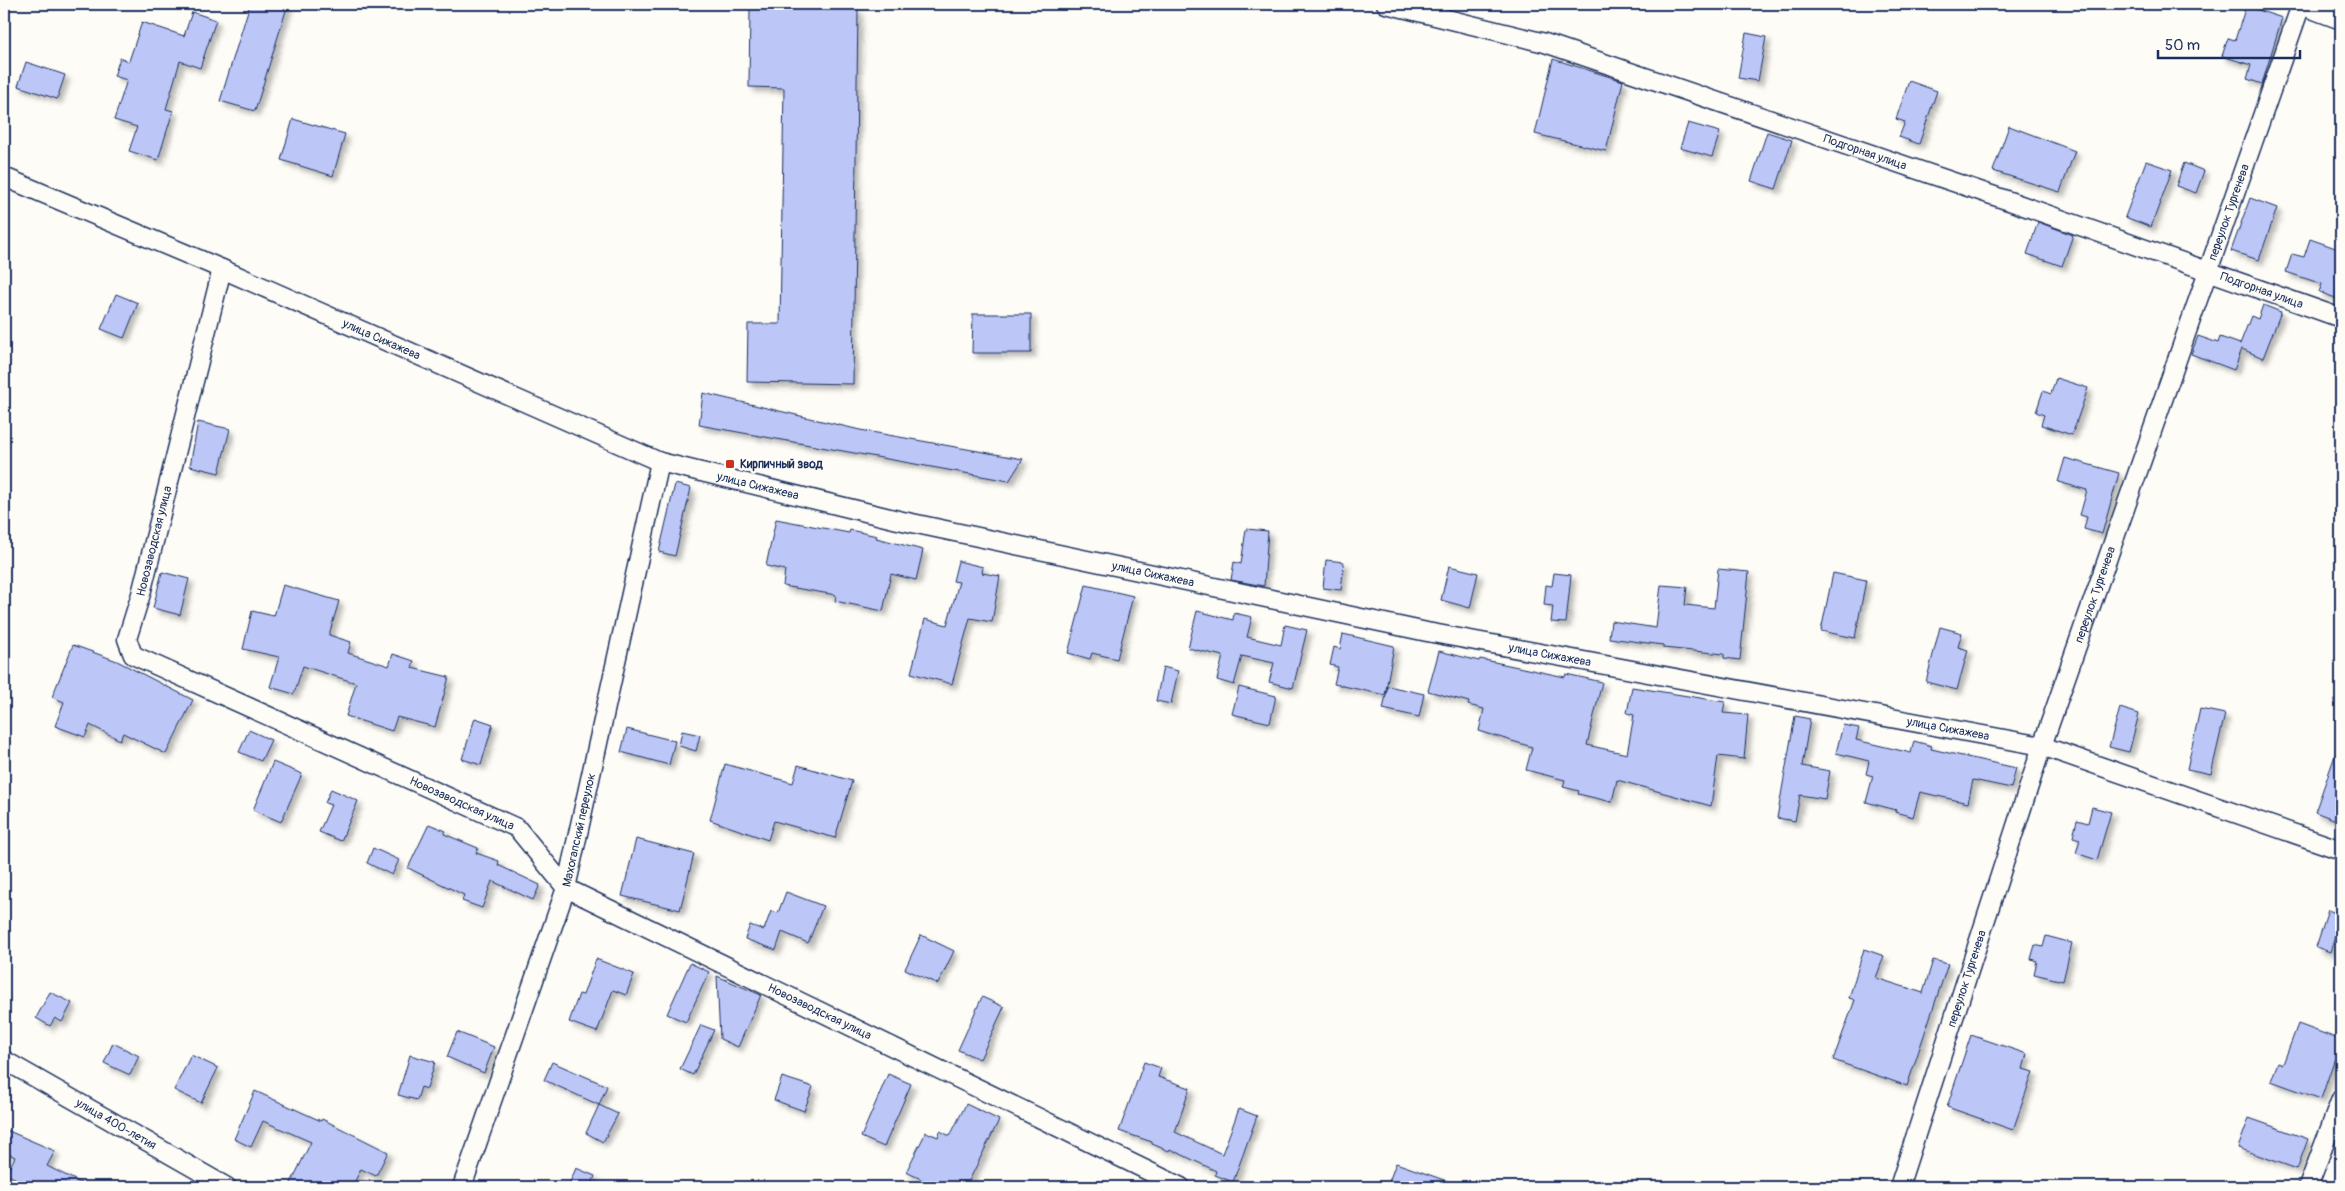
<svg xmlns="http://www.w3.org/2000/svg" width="2345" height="1191" font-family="Pangolin,sans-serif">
<defs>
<filter id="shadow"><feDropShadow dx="4.5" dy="4.5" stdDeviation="2.5" flood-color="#0004"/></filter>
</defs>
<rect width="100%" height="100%" fill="#fdfcf7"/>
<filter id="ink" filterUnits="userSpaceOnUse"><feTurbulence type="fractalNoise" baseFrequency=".02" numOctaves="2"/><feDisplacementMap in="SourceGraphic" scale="10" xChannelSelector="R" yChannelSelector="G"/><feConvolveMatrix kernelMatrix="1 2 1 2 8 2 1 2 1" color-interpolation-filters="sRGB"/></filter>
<g filter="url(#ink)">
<!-- building -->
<g fill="#bcc7f8" stroke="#1b2f5e" filter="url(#shadow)">
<path d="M250 4H288L255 111 220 101Z"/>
<path d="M765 4H822L821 9H858L853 384 747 382 748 324H780L784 88 749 87 750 8H765Z"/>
<path d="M2246 6 2282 18 2262 84 2247 79 2251 65 2222 56 2228 38 2235 40Z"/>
<path d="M192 12 216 20 200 68 180 61 166 109 173 111 158 160 129 151 137 127 114 120 127 80 114 76 120 58 129 61 142 22 184 36Z"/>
<path d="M1746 33 1766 37 1758 81 1738 78Z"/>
<path d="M1553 59 1623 81 1606 151 1535 134Z"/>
<path d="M26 62 65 75 57 99 18 86Z"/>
<path d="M1909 81 1937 91 1919 144 1899 137 1905 122 1896 119Z"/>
<path d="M293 119 345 134 333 176 281 160Z"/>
<path d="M1688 123 1720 132 1712 157 1680 148Z"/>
<path d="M2009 126 2075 151 2060 192 1993 171Z"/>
<path d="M1767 132 1792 140 1776 189 1751 181Z"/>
<path d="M2146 161 2172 170 2151 227 2125 217Z"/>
<path d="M2184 163 2204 171 2196 193 2176 186Z"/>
<path d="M2250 198 2277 208 2259 260 2231 251Z"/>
<path d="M2038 222 2073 235 2062 266 2027 254Z"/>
<path d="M2310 239 2341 250V300L2319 292 2322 284 2286 272 2292 254 2304 257Z"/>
<path d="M116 294 138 303 124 338 101 329Z"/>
<path d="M2263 305 2281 312 2263 358 2242 349 2234 370 2191 354 2198 336 2218 343 2220 337 2240 344 2251 316 2258 319Z"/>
<path d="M973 314H1031V353H972Z"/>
<path d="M2056 378 2088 388 2072 435 2041 425 2044 415 2036 412 2043 391 2051 394Z"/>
<path d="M703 393 860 430 1023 459 1009 481 699 425Z"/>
<path d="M198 422 230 429 219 473 190 466Z"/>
<path d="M2065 458 2119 473 2102 534 2084 529 2087 517 2080 515 2087 490 2058 482Z"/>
<path d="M675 484 691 488 675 556 659 552Z"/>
<path d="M776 519 849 533 850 530 877 536 876 538 923 550 916 580 891 574 883 611 835 601 836 595 783 586 785 570 766 566Z"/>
<path d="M1246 529 1268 531 1264 586 1231 580 1234 562 1241 564Z"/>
<path d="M1326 560 1344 562 1341 590 1323 588Z"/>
<path d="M958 561 983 567 982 573 1000 576 992 622 970 618 952 684 911 673 925 619 947 625 959 582 953 581Z"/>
<path d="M1449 566 1478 573 1470 608 1441 600Z"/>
<path d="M1718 569 1749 572 1740 660 1724 658V654L1663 648V645L1609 638 1611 621 1656 628 1661 585 1687 587 1685 605 1714 608Z"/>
<path d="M162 572 189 579 180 615 153 608Z"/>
<path d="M1554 573 1571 575 1566 623 1551 622 1553 606 1544 605 1546 585 1552 586Z"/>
<path d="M1833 573 1866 580 1855 638 1821 631Z"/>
<path d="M283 585 339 601 329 635 351 642 348 653 389 666 393 654 414 661 412 668 449 677 435 727 397 717 392 731 346 716 356 683 303 666 294 694 270 687 279 657 243 649 252 611 274 616Z"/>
<path d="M1086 585 1133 596 1117 659 1092 653 1090 659 1068 653Z"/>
<path d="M1197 611 1233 620 1234 613 1252 617 1247 637 1281 645 1285 625 1307 630 1293 688 1269 682 1274 663 1242 656 1234 685 1217 680 1223 656 1188 648Z"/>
<path d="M1940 627 1962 633 1958 647 1968 650 1957 690 1926 682Z"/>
<path d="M1343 634 1394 646 1385 695 1334 684 1338 667 1330 665 1334 647 1340 649Z"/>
<path d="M73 645 117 661 193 700 166 754 123 733 120 740 90 725 85 737 55 726 64 702 52 697Z"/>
<path d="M1439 651 1479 661 1480 659 1565 677 1566 674 1602 682 1587 745 1627 754 1634 715 1627 713 1632 687 1725 702 1723 713 1748 715 1744 759 1718 756 1711 806 1617 780 1612 802 1578 794 1579 791 1563 787 1565 780 1526 770 1532 747 1479 731 1484 709 1468 705 1469 702 1428 691Z"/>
<path d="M1163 667 1178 671 1171 704 1156 701Z"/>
<path d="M1388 686 1424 694 1419 717 1383 709Z"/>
<path d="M1239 687 1276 696 1270 723 1232 714Z"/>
<path d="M2120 708 2139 714 2129 752 2109 747Z"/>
<path d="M2200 709 2225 714 2211 774 2187 769Z"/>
<path d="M1795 716 1810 719 1802 766 1830 771 1825 799 1800 795 1795 821 1777 818Z"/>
<path d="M475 718 493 724 481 765 462 759Z"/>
<path d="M1843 725 1859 728 1856 740 1911 753 1914 741 1932 746 1931 749 2016 768 2011 788 1973 780 1968 803 1920 792 1913 817 1895 812 1896 810 1866 802 1873 776 1866 774 1869 761 1836 753Z"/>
<path d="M627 729 675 741 669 765 621 752Z"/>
<path d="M249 730 271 740 261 761 239 752Z"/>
<path d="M682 731 700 735 696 751 679 746Z"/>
<path d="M2339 744H2341V822L2315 812Z"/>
<path d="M273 762 302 774 281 822 253 810Z"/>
<path d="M725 764 793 783 798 765 852 781 835 838 774 821 768 840 710 820Z"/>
<path d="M331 789 358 801 341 841 319 832 331 805 325 803Z"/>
<path d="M2092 807 2111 812 2097 860 2076 853 2080 839 2073 837 2077 820 2088 823Z"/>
<path d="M429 824 446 831 444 834 478 848 476 853 499 861 498 865 540 885 533 900 492 881 482 908 462 901 464 895 408 868Z"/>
<path d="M636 839 694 854 680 910 622 896Z"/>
<path d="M373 848 399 860 392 875 367 863Z"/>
<path d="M786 892 823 906 808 943 782 932 776 950 745 939 750 925 764 930 771 911 778 913Z"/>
<path d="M2328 910 2341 915 2330 952 2316 947Z"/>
<path d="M921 935 954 951 938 984 905 969Z"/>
<path d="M2046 936 2072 943 2063 981 2034 974 2037 961 2031 959 2035 945 2043 947Z"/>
<path d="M1864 949 1884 956 1876 978 1923 993 1933 960 1948 964 1907 1086 1833 1060 1855 1000 1849 998Z"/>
<path d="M596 959 634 974 626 995 613 990 597 1032 569 1022 579 994 583 995Z"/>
<path d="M690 963 709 972 686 1022 667 1014Z"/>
<path d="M717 976 761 995 738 1047 720 1039Z"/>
<path d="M50 992 72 1003 62 1022 55 1018 50 1026 36 1018Z"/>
<path d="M982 997 1004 1007 980 1059 958 1050Z"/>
<path d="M2298 1024 2341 1040 2321 1099 2271 1081 2278 1062 2283 1064Z"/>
<path d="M701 1025 714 1030 693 1075 680 1069Z"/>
<path d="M457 1032 494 1047 484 1073 447 1057Z"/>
<path d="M1971 1035 2027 1054 2023 1069 2033 1072 2013 1130 1947 1107Z"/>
<path d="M113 1043 139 1056 130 1075 104 1063Z"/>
<path d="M191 1055 218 1068 201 1103 174 1090Z"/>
<path d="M410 1055 435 1062 427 1089 421 1087 417 1100 398 1095Z"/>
<path d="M552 1062 607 1086 599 1105 544 1080Z"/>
<path d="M1144 1062 1161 1068 1158 1077 1190 1088 1175 1132 1222 1154 1239 1109 1257 1116 1233 1182 1215 1175 1216 1171 1170 1149 1169 1151 1152 1144V1142L1119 1131Z"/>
<path d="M888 1074 911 1084 884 1147 861 1137Z"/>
<path d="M782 1077 813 1087 804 1111 774 1100Z"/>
<path d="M255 1091 321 1121 322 1119 388 1152 376 1176 361 1169 352 1187H289L311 1142 263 1121 251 1147 234 1139Z"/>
<path d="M966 1104 999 1120 966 1187H938L906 1172 926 1132 938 1137 940 1131 950 1136Z"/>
<path d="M599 1105 618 1114 603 1142 586 1133Z"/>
<path d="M2249 1118 2308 1139 2297 1169 2238 1148Z"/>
<path d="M4 1129 55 1151 47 1166 89 1187H33L6 1174 15 1157 4 1151Z"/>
<path d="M1396 1163 1458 1185V1187H1387Z"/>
<path d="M576 1168 595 1176 591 1187H568Z"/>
</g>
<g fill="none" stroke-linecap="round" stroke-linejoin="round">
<defs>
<g id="street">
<path id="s1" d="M1386 4 1545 43 2015 203 2341 318"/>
<path d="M2298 4 2341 20"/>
<path id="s2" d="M4 177 222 269 660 462 898 520 1427 632 2042 746 2341 850"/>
<path id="s3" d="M222 269 141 594 127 639 133 655 517 828 566 888 1181 1187"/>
<path id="s4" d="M4 1060 227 1187"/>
<path id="s5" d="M462 1187 566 888 660 462"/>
<path id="s6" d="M1899 1187 2042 746 2301 5"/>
<path d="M2308 1187 2341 1099"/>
</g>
</defs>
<!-- street casing -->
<use href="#street" stroke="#1b2f5e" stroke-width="21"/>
<!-- street -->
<use href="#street" stroke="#fdfcf7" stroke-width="18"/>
</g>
</g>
<!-- markers -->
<rect fill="#c8321e" stroke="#fdfcf7" stroke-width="2" x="725" y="459" width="10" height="10" rx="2.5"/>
<g text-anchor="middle" stroke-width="5" stroke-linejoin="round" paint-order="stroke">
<!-- street labels -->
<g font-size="12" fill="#1b2f5e" stroke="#fdfcf7">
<text dy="4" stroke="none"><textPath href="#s1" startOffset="502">Подгорная улица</textPath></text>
<text dy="4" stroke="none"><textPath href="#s6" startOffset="1029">переулок Тургенева</textPath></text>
<text dy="4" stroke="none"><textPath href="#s1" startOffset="922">Подгорная улица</textPath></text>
<text dy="4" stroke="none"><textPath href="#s2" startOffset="411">улица Сижажева</textPath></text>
<text dy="4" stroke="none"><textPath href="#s2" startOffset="816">улица Сижажева</textPath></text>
<text transform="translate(154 541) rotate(-76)" y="4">Новозаводская улица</text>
<text dy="4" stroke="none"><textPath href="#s2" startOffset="1221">улица Сижажева</textPath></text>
<text dy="4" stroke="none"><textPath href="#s6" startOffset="624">переулок Тургенева</textPath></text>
<text dy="4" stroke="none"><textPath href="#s2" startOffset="1626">улица Сижажева</textPath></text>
<text dy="4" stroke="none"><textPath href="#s2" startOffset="2031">улица Сижажева</textPath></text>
<text dy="4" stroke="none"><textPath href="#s3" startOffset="760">Новозаводская улица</textPath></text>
<text dy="4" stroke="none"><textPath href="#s5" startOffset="376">Махогапский переулок</textPath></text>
<text dy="4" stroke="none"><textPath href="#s6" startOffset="219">переулок Тургенева</textPath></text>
<text dy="4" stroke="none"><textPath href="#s3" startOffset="1180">Новозаводская улица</textPath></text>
<text dy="4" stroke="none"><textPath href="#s4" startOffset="129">улица 400-летия</textPath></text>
</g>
<!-- poi labels -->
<g font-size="12" font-weight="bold" fill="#1b2f5e" stroke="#fdfcf7" text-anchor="start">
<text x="740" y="468">Кирпичный звод</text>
</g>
</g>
<!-- margin -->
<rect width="2345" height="1191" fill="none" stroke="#fdfcf7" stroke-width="20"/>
<rect x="10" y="10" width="2325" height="1171" fill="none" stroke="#1b2f5e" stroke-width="2" filter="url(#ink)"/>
<!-- scale -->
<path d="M2158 50v8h142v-8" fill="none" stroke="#1b2f5e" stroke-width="2.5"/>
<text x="2165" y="50" font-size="15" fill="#1b2f5e" stroke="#fdfcf7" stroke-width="4" paint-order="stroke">50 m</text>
</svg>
